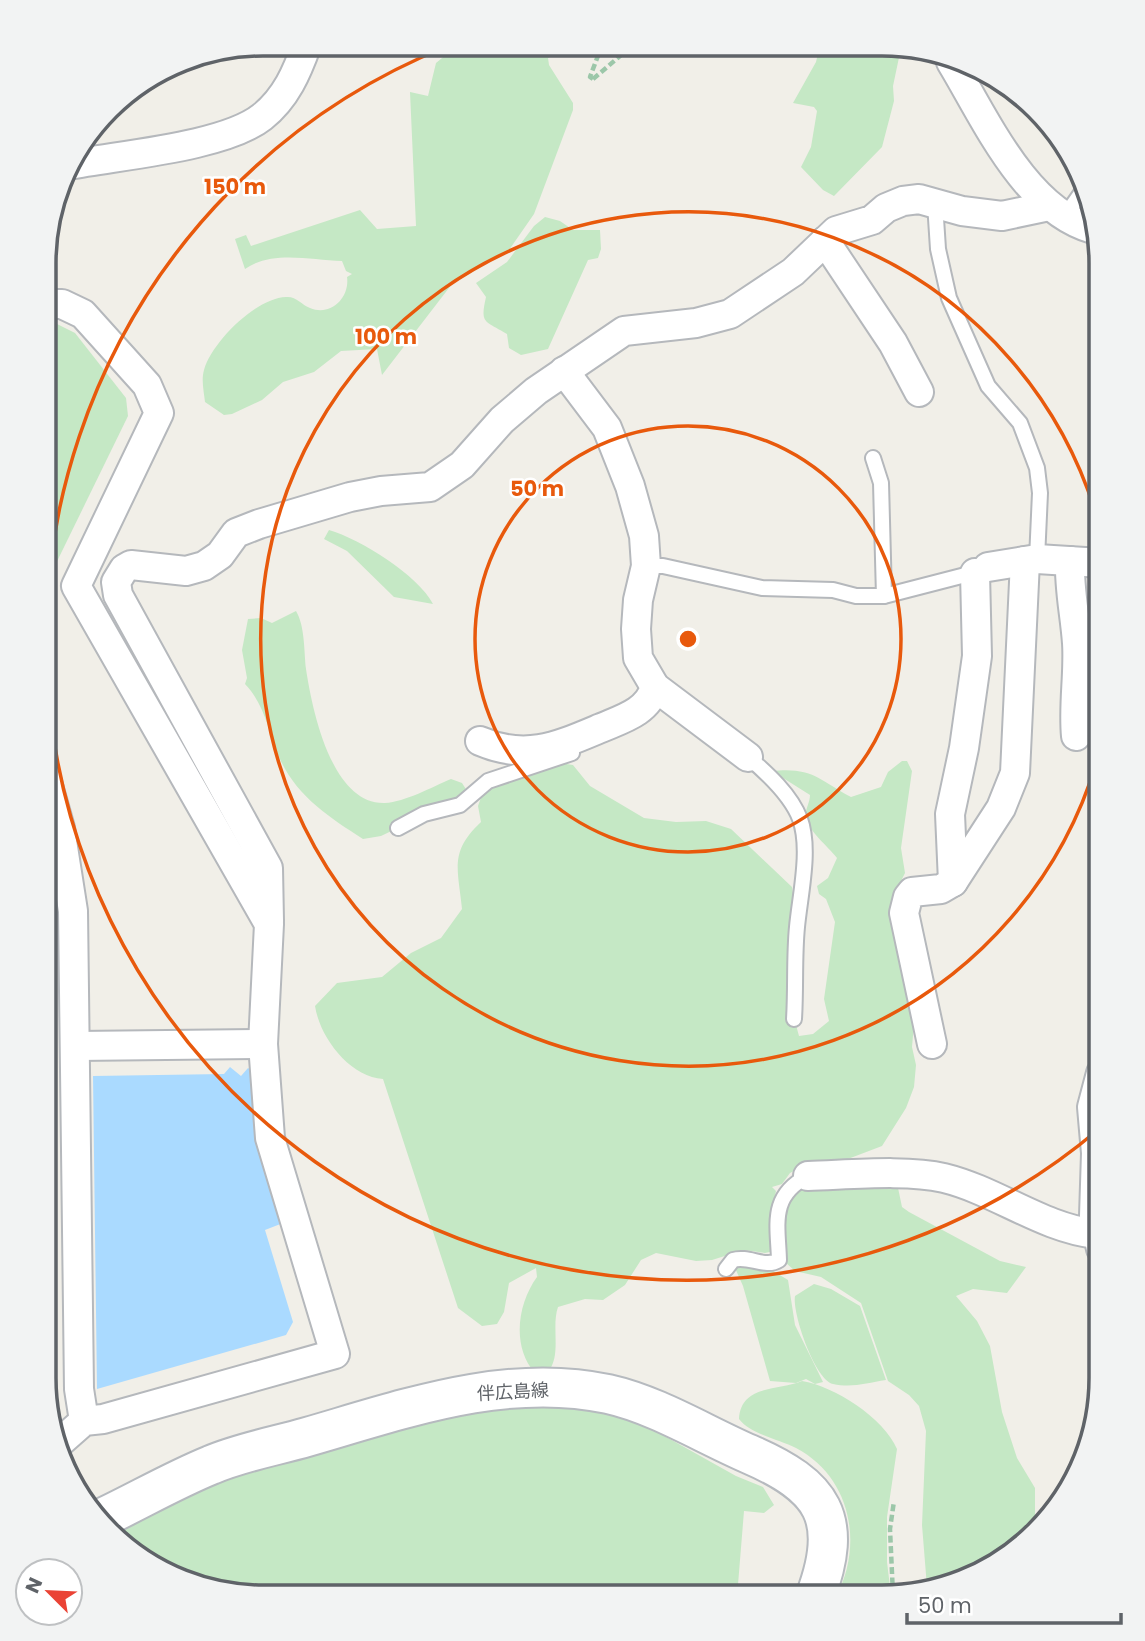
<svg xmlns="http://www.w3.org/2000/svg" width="1145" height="1641" font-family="Poppins,'Noto Sans JP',sans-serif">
<rect width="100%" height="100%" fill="#f1efe8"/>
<!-- green -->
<g fill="#c5e8c5">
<path d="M459 44 595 45 585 55 562 51 548 58 549 65 573 103V110L534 214 509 250 452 284 382 375 377 349 341 351 314 372 283 382 262 400 232 414 224 415 205 402C204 392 201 380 204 370 212 342 256 298 286 297 296 296 302 305 310 308 331 317 350 297 347 277L352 274 346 271 342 261C310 260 272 250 245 269L235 239 246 235 251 246 360 210 377 229 416 226 410 92 428 96 436 63Z"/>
<path d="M820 45 901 48 893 86 894 101 882 147 834 196 823 190 801 167 811 147 817 111 814 107 793 103 816 62Z"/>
<path d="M545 217 560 221 573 230H600L601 249 598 258 588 260 548 349 521 355 509 348 507 334C484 320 480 324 486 297L476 283 507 262 534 226Z"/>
<path d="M46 324H57L75 333 126 398 128 416 45 586Z"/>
<path d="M329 530C360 539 418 575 433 604L394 597 347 551 324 539Z"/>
<path d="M296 611C305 626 304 651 306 669 312 708 331 805 385 803 405 802 432 787 451 779L462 783 469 794 381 836 363 839C329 817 296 796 279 757 268 731 265 705 245 684L247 678 242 650 248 619 261 618 272 623Z"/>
<path d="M902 761H907L912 771 901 848 905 873 893 897 890 914 914 1024 912 1047 916 1065 914 1087 906 1108 882 1146 840 1162 809 1163 790 1173 782 1184 772 1187 776 1191 770 1218 774 1251 765 1253 744 1250 712 1260 696 1261 656 1253 641 1260 625 1285 603 1300 585 1299 558 1307C551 1327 562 1355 548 1372L535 1373C511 1346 518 1303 537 1277L536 1268 509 1283 504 1312 497 1324 482 1326 458 1308 383 1079C350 1077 320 1038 315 1006L337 983 382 977 411 953 441 938 462 909C458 869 449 852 481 822L478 806 483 792 495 782 515 781 560 763 573 765 590 786 644 818 676 822 706 821 731 829 792 887 795 906 796 1025 799 1036 813 1034 829 1021 824 999 835 922 826 899 819 894 817 886 828 878 837 858C827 845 810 833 806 818 804 811 810 803 810 795L772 771C812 767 818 779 851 797L881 787 888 772Z"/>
<path d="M897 1183 902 1207 909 1212 1000 1261 1026 1267 1007 1293 973 1289 956 1296 977 1321 990 1346 1002 1412 1017 1458 1035 1488V1526L979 1575 927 1587 922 1525 926 1431 919 1406 909 1395 888 1381 861 1303 821 1277 795 1271 785 1262 782 1207 794 1188Z"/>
<path d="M737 1262 765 1266 788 1280 795 1325 823 1382 815 1384 806 1379 796 1383 770 1381 743 1286 735 1268Z"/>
<path d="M814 1284 831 1289 860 1306 886 1380C867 1383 852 1388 833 1384 815 1380 792 1313 795 1296Z"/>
<path d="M802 1381C834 1386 884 1418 897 1449L887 1517V1562L891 1595 836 1597C864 1544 851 1477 796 1448 779 1439 750 1434 739 1419 741 1384 779 1391 802 1381Z"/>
<path d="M530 1400 607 1412 643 1424 736 1476 763 1487 774 1505 764 1513 744 1511 737 1597 234 1595 130 1552 112 1531 215 1480 367 1425Z"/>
</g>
<!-- water -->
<path fill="#aadaff" d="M230 1067 241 1076 248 1068 255 1073 283 1223 265 1230 293 1322 286 1335 97 1389 93 1076 224 1074Z"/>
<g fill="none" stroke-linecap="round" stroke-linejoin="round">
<defs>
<g id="lane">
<path d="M935 203 938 249 949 298 988 386 1020 423 1037 468 1040 493 1037 559"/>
<path d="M1065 216 1084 189"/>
<path d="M873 458 881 483 884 596"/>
<path d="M646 566H663L762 588 833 590 856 596H884L977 572"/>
<path d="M748 757C767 773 791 795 800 819 811 849 800 895 797 927 794 957 796 988 794 1019"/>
<path d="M398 828 424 814 460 805 488 781 572 753"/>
<path d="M726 1269 733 1260C749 1255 765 1269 779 1260 778 1225 769 1196 808 1176"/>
</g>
<g id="street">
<path d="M951 62C985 118 1025 210 1093 229"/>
<path d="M69 165C120 155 224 147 262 117 286 98 297 72 307 44"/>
<path d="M825 241 893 343 919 392"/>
<path d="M46 304H62L83 314 147 385 159 413 76 586 269 924 263 1044 270 1138 335 1354 103 1419 84 1421 59 1443"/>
<path d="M564 371 607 428 630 486 644 536 646 566 638 600 636 629 638 658 655 687 748 757"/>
<path d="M1070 561C1069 589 1075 615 1077 643 1079 674 1073 705 1076 736"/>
<path d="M988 567 1037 559 1101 563"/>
<path d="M480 741C526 761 558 746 601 728 622 719 648 712 655 687"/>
<path d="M45 775 60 828 73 911 79 1389 84 1421"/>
<path d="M953 882 950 814 964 748 977 656 975 573"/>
<path d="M269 921 268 868 118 595 116 582 124 569 131 565 186 571 204 566 220 555 236 533 259 524 350 497 381 491 430 487 462 465 502 420 536 391 624 331 696 323 730 314 793 272 836 231 872 220 886 208 903 201 919 199 962 211 1002 216 1049 206"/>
<path d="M932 1044 904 913 908 897 912 892 941 889 953 882 1001 808 1015 773 1025 561"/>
<path d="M77 1046 263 1044"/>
<path d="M808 1176C847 1175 907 1169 944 1178 997 1191 1042 1228 1096 1234"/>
<path d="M1101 1249 1094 1216 1096 1153 1092 1107 1101 1073"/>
</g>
<path id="secondary" d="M102 1518C138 1501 174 1480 211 1465 241 1452 276 1446 307 1437 404 1409 506 1372 608 1394 657 1405 703 1434 749 1454 823 1486 845 1518 815 1597"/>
</defs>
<!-- lane casing -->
<use href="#lane" stroke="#b5b8bc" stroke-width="18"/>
<!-- street casing -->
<use href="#street" stroke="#b5b8bc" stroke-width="32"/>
<!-- secondary casing -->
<use href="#secondary" stroke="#b6babf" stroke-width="42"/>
<!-- path -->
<g stroke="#9cc7a9" stroke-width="4.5" stroke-dasharray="7 3.5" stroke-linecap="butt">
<path d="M593 79 633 45"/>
<path d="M593 79 590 77 602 45"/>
<path d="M45 609 56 602"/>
<path d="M893 1595 890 1529 894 1501"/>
</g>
<!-- lane -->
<use href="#lane" stroke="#fff" stroke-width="14"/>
<!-- street -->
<use href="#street" stroke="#fff" stroke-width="28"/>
<!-- secondary -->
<use href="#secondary" stroke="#fff" stroke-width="38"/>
</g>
<!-- distance rings -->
<g fill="none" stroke="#e8590c" stroke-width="3.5">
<circle cx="688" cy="639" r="213"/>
<path d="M1100 750A427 427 0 1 1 1100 528"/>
<path d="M1099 1129A640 640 0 1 1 448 46"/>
</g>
<g text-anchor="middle" stroke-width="5" stroke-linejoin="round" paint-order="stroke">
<!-- street labels -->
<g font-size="18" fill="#5f6368" stroke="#fff">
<text transform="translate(513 1392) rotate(-3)" y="6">伴広島線</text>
</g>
</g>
<!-- crop -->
<path d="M0 0H1145V1641H0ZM263 56H882A207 207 0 0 1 1089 263V1378A207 207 0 0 1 882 1585H263A207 207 0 0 1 56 1378V263A207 207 0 0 1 263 56Z" fill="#f2f3f3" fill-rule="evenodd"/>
<path fill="none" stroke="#5f6368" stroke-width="3.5" d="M263 56H882A207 207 0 0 1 1089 263V1378A207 207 0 0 1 882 1585H263A207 207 0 0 1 56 1378V263A207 207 0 0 1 263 56Z"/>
<circle cx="688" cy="639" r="10" fill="#e8590c" stroke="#fff" stroke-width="3.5"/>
<g font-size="21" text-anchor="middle" font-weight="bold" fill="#e8590c" stroke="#fff" stroke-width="5" stroke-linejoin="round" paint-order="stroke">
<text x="235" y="194">150 m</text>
<text x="386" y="344">100 m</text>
<text x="537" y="496">50 m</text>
</g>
<!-- north arrow -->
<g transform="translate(49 1592) rotate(294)"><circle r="33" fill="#ffffff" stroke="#bfc1c3" stroke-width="2"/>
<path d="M0-5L12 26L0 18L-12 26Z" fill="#ea4335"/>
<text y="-10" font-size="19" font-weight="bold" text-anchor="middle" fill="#5f6368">N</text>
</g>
<!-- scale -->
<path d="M907 1613v10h214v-10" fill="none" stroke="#5f6368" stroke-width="3.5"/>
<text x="918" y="1613" font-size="21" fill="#5f6368" stroke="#ffffff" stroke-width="5" paint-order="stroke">50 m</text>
</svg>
